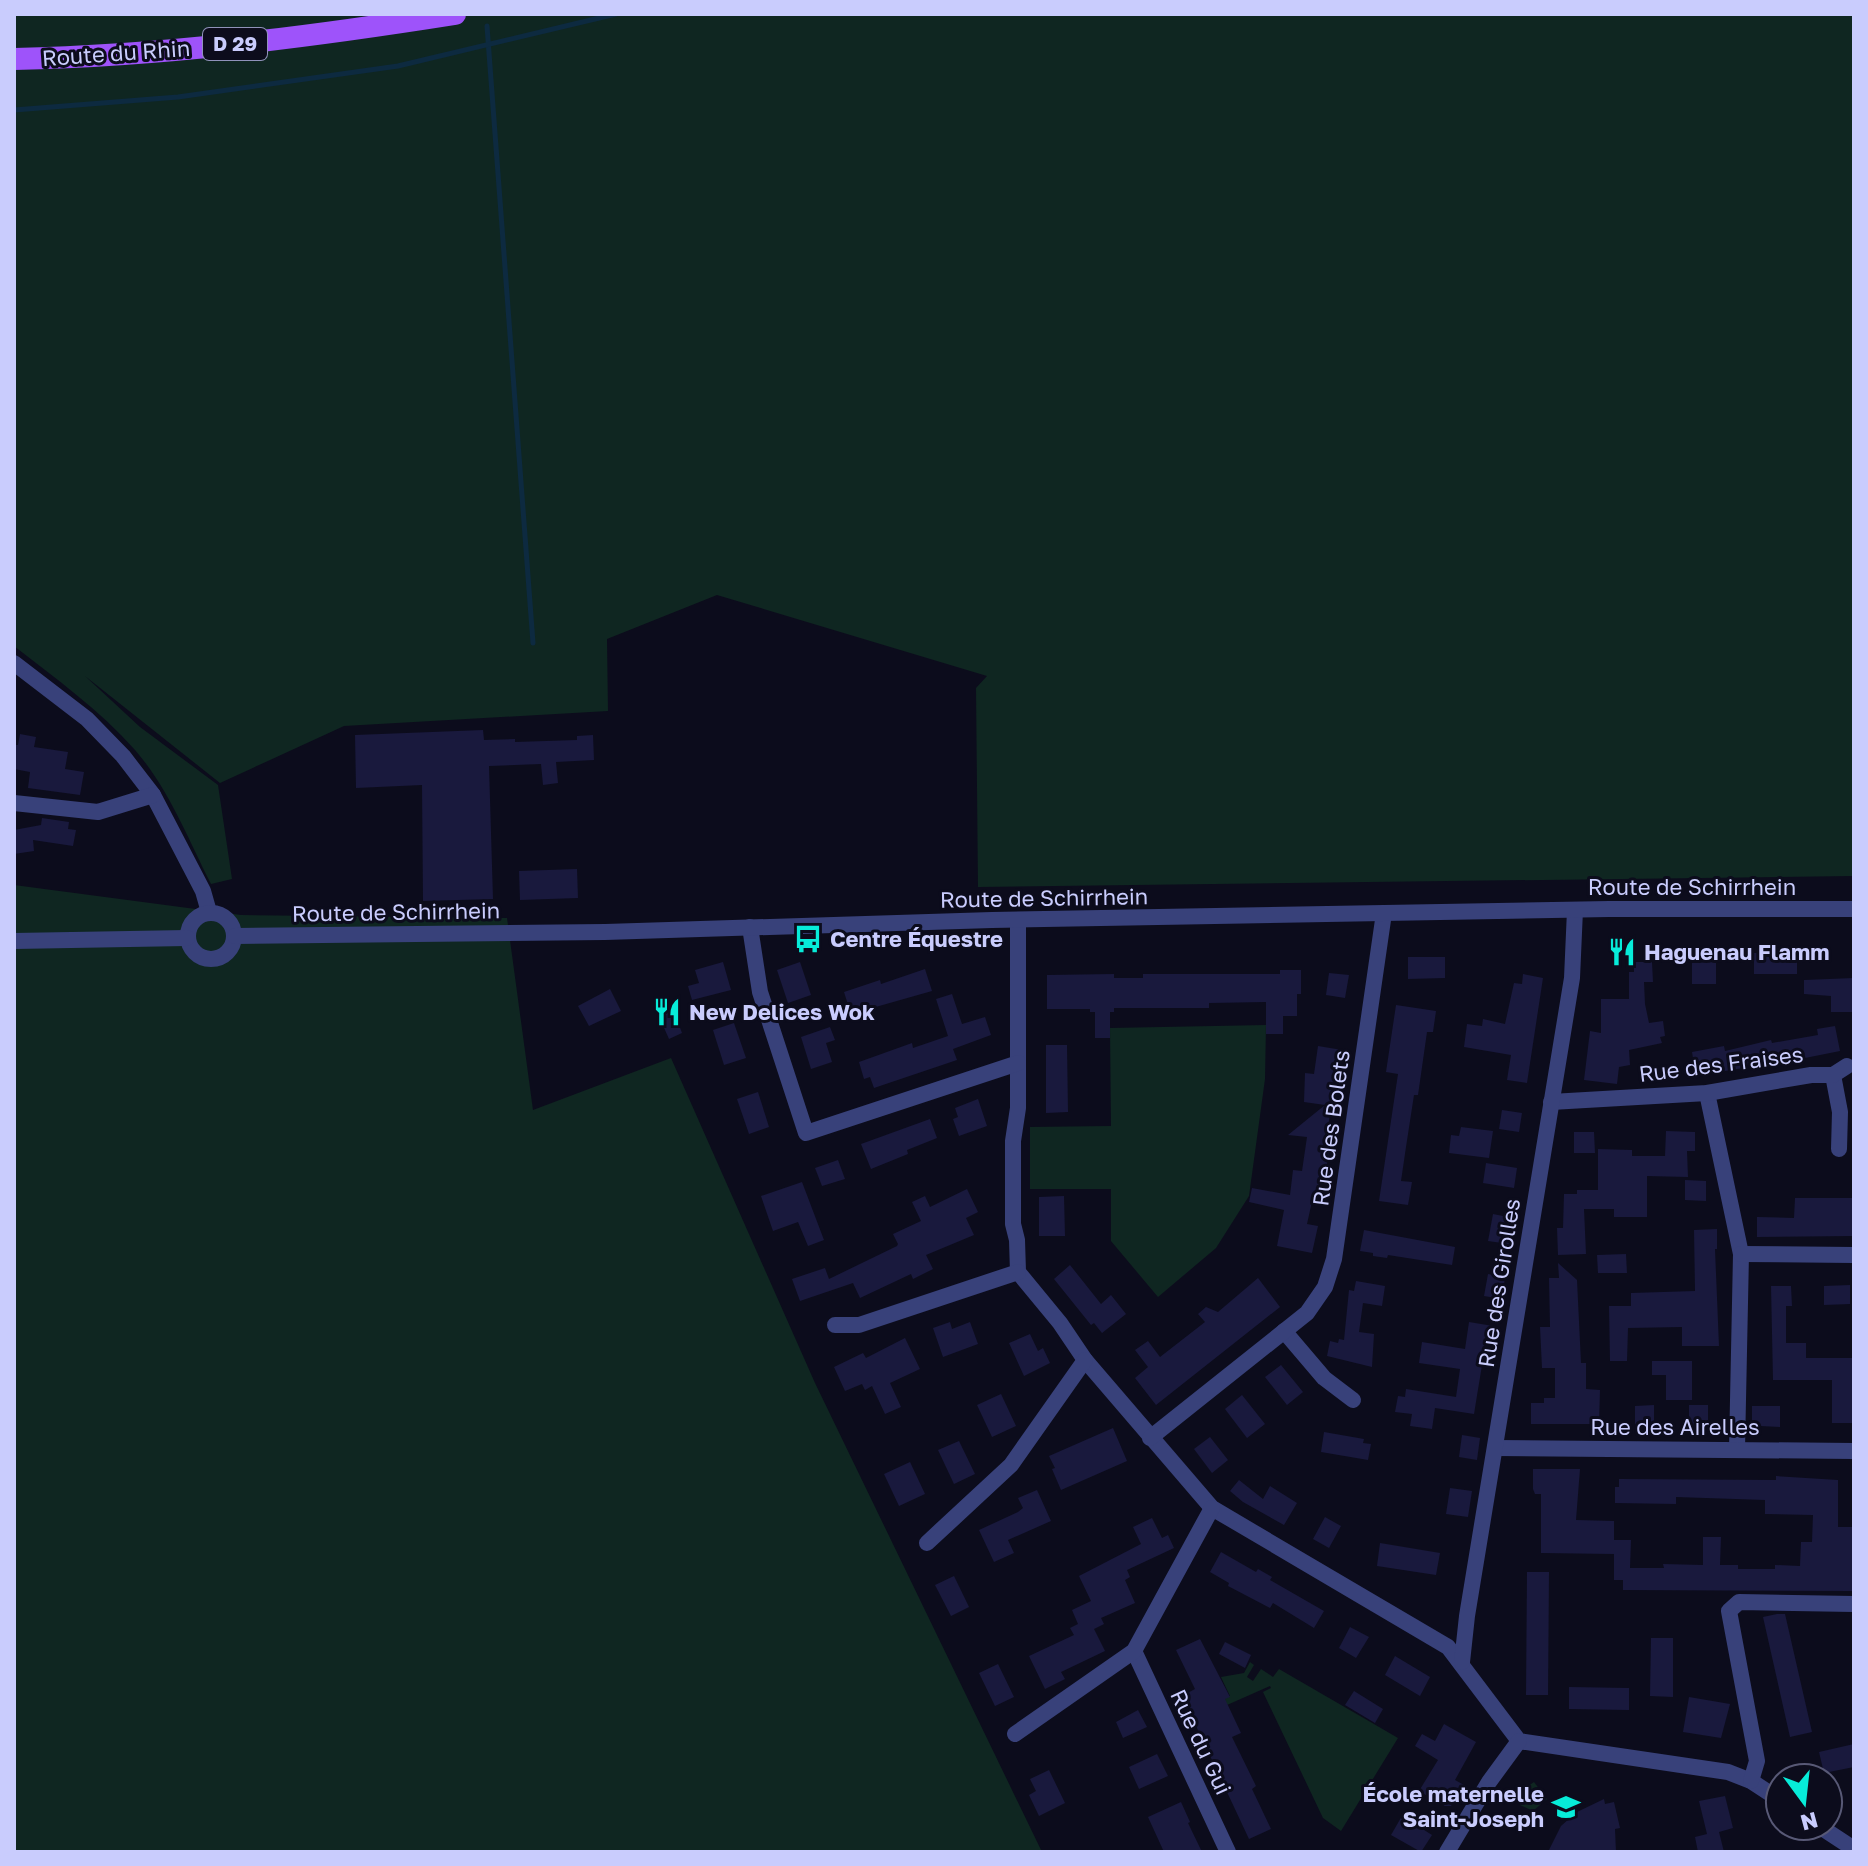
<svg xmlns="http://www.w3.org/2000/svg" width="1868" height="1866" font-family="'Golos Text',sans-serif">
<rect width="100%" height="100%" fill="#0c0c1c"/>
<!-- green -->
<g fill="#0f2621">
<path d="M14 14H1845L1854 16V876L978 887 976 688 987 676 717 595 607 639 608 711 344 726 220 783 85 676 140 727 218 785 232 879 211 884C188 839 169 789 135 750 100 710 56 679 14 646Z"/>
<path d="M14 885 241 915 507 918 533 1110 671 1058 815 1383 1042 1852H14Z"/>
<path d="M1266 1025 1265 1079 1249 1196 1216 1248 1158 1297 1111 1241V1189H1030V1127L1111 1126 1110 1028Z"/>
<path d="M1250 1662 1254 1665 1247 1677 1253 1681 1261 1669 1273 1677 1279 1669 1398 1738 1341 1831 1323 1818 1263 1692 1271 1688 1270 1686 1227 1705 1224 1699 1230 1696 1221 1677 1244 1673Z"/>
<path d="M1534 1782 1547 1799 1533 1811 1520 1805 1516 1794Z"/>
</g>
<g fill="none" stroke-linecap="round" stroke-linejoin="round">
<!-- stream -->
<g stroke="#0d2a40" stroke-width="5">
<path d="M487 26 533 643"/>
<path d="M14 110 178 97 398 66 616 14"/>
</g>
</g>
<!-- building -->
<g fill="#19193d">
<path d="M483 730 484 740 515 739V742L577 740V736L593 735 594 760 556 762 558 783 543 785 541 764 489 766 493 899 423 901 422 785 356 788 355 735Z"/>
<path d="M20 734 36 737 34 747 68 752 65 769 84 772 80 795 28 788 30 772 14 769V745H18Z"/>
<path d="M42 818 69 822 68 829 76 830 73 846 33 840 34 851 14 854V830L41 825Z"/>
<path d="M577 869 578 898 520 900 519 871Z"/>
<rect x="1754" y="953" width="43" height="21"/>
<path d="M1408 957H1445V978L1408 979Z"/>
<path d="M723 962 731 990 692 1000 688 986 699 983 695 970Z"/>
<path d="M800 962 811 995 788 1003 777 970Z"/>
<path d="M1634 962H1652L1653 982H1644L1645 1004 1649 1023 1663 1021 1665 1036 1660 1037 1662 1043 1629 1050 1630 1065 1619 1067 1617 1084 1584 1080 1590 1031 1601 1033V999H1629V972H1634Z"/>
<path d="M1716 962V984H1692V963Z"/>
<path d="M925 969 932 991 851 1014 844 992 880 980 881 984Z"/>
<path d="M1280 970H1301V994H1297V1016H1283V1034H1266V1002L1209 1003V1008H1114V1012H1110V1038H1095V1012H1090V1009H1047V975L1114 974V978H1143V974H1280Z"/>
<path d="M1329 973 1349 975 1345 998 1326 995Z"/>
<path d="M1523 974 1543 978 1527 1083 1507 1080 1511 1055 1464 1047 1467 1024 1482 1026 1483 1019 1505 1024 1514 983 1522 984Z"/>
<path d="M1854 978V1012H1831V996L1804 994V980Z"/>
<path d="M610 989 621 1011 589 1026 578 1006Z"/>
<path d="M952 994 962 1024 985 1017 991 1035 953 1049 957 1060 874 1088 870 1077 864 1079 859 1062 912 1043 913 1048 948 1036 936 999Z"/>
<path d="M1396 1005 1436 1011 1433 1032H1427L1418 1095H1414L1406 1147 1401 1181 1412 1182 1408 1205 1379 1201 1398 1074 1386 1072Z"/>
<path d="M672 1006 682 1033 669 1039 657 1012Z"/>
<path d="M734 1023 746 1058 724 1065 713 1030Z"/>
<path d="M1835 1026 1840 1051 1805 1058 1804 1052 1777 1057 1778 1062 1696 1076 1692 1052 1724 1046 1725 1051 1771 1040 1772 1043 1818 1035 1817 1029Z"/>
<path d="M830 1027 835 1040 826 1043 832 1062 811 1069 801 1037Z"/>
<path d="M1046 1045H1067L1068 1112 1046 1113Z"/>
<path d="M1318 1046 1342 1050 1335 1106H1331L1326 1143 1330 1144 1322 1198 1313 1197 1307 1224 1318 1226 1312 1253 1277 1246 1284 1210 1249 1202 1252 1188 1290 1195 1293 1170 1302 1171 1307 1137 1288 1135 1325 1105 1304 1102 1305 1073 1314 1074Z"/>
<path d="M758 1092 769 1127 749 1134 737 1099Z"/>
<path d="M978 1099 987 1126 959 1136 953 1119 958 1117 955 1108Z"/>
<path d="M1502 1110 1522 1113 1519 1132 1499 1129Z"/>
<path d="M930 1119 937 1138 907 1150 908 1154 871 1169 861 1144Z"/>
<path d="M1461 1127 1493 1131 1489 1158 1449 1153 1451 1135 1459 1136Z"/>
<path d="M1666 1131 1695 1132V1151H1687L1688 1177 1647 1176V1217H1614V1209H1584L1586 1254 1558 1255 1557 1228H1563L1564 1194H1577V1190H1598V1149L1632 1150V1156H1665Z"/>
<path d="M1574 1132H1594L1595 1153H1574Z"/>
<path d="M838 1160 845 1179 822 1186 815 1168Z"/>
<path d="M1486 1163 1517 1168 1514 1188 1483 1183Z"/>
<path d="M1685 1180 1706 1181V1201L1685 1200Z"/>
<path d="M802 1182 824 1240 808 1246 798 1222 773 1231 761 1196Z"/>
<path d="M967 1189 978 1212 966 1218 974 1235 926 1255 933 1269 913 1279 911 1274 860 1298 853 1283 800 1301 792 1279 825 1268 829 1279 897 1246 898 1244 893 1234 921 1221 912 1202 925 1196 930 1207Z"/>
<path d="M1064 1196 1065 1236H1039V1197Z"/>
<path d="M1795 1198H1854V1236L1757 1237V1217L1794 1218Z"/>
<path d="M1493 1214 1513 1218 1509 1244 1488 1241Z"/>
<path d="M1717 1229V1249H1715L1719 1346H1682V1327L1628 1328 1627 1361H1610L1609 1306H1631V1293L1695 1291 1694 1230Z"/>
<path d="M1364 1230 1455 1247 1452 1265 1388 1255 1387 1258 1373 1256V1253L1360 1251Z"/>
<path d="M1626 1254 1627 1273H1598L1597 1255Z"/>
<path d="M1558 1263 1577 1280 1581 1363H1586V1389L1600 1390 1599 1424H1531V1403H1544V1398H1555V1368H1542L1540 1327H1550L1549 1278H1559Z"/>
<path d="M1070 1265 1101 1304 1111 1295 1126 1314 1102 1333 1094 1323 1091 1325 1054 1279Z"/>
<path d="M1488 1274 1505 1277 1502 1299 1484 1296Z"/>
<path d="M1258 1278 1280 1307 1156 1405 1135 1378 1148 1367 1135 1350 1148 1341 1160 1357 1205 1322 1198 1314 1206 1307 1218 1312Z"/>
<path d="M1356 1281 1385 1286 1382 1306 1363 1303 1359 1332 1374 1334 1372 1367 1327 1356 1330 1341 1338 1343 1339 1339 1344 1340 1349 1290 1354 1291Z"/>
<path d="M1850 1285V1304L1824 1305V1286Z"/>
<path d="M1771 1286H1791L1792 1306H1786V1343H1806V1358H1854L1853 1423H1832V1380H1773Z"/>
<path d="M950 1322 952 1329 970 1322 978 1344 943 1357 933 1328Z"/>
<path d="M1469 1322 1493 1326 1492 1329 1497 1330 1491 1361 1483 1359 1474 1414 1435 1408 1432 1429 1410 1426 1412 1414 1395 1412 1398 1396 1405 1397 1406 1389 1456 1397 1460 1369 1419 1363 1422 1342 1465 1349Z"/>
<path d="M1030 1334 1038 1351 1043 1348 1050 1363 1024 1376 1009 1343Z"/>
<path d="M905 1338 920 1369 890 1383 901 1407 885 1414 872 1386 865 1390 862 1384 845 1391 834 1367 863 1353 866 1358Z"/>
<path d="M1652 1361H1692V1400H1666V1375H1652Z"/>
<path d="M1281 1365 1303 1392 1287 1405 1265 1377Z"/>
<path d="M1001 1394 1016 1426 992 1437 977 1405Z"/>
<path d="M1242 1395 1265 1424 1247 1438 1225 1409Z"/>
<path d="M1654 1405V1427H1635V1406Z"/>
<rect x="1689" y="1405" width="19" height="22"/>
<path d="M1752 1406H1780V1427L1760 1426V1423H1752Z"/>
<path d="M1113 1428 1127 1461 1061 1490 1052 1469 1055 1468 1049 1456Z"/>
<path d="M1324 1432 1364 1439 1363 1443 1371 1444 1368 1460 1321 1452Z"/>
<path d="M1462 1435 1480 1438 1477 1460 1459 1457Z"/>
<path d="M1210 1437 1228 1460 1212 1473 1194 1449Z"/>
<path d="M959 1441 975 1474 954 1484 938 1450Z"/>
<path d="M910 1462 925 1494 899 1506 884 1474Z"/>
<path d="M1533 1469H1580L1576 1520 1614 1521V1540H1631L1630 1568H1664L1663 1564 1703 1565V1537H1721L1720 1565H1738V1569H1775V1565L1800 1566 1801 1542H1812L1813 1515 1765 1514V1500L1676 1497V1504L1615 1503V1487H1619V1479L1776 1480V1476L1838 1480V1527H1854V1591L1623 1590V1580H1614V1554L1541 1553V1494H1535L1533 1489Z"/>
<path d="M1239 1480 1263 1499 1270 1486 1297 1503 1284 1525 1243 1502 1230 1491Z"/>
<path d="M1450 1488 1472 1491 1468 1517 1446 1514Z"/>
<path d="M1037 1490 1051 1521 1008 1540 1014 1553 994 1562 979 1530 1018 1512 1023 1508 1018 1498Z"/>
<path d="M1325 1517 1341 1526 1329 1548 1313 1539Z"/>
<path d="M1152 1518 1162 1538 1168 1535 1174 1548 1127 1570 1130 1577 1125 1580 1135 1603 1101 1618 1104 1624 1094 1629 1105 1651 1061 1672 1065 1679 1045 1689 1029 1656 1074 1635 1070 1628 1078 1624 1072 1610 1091 1601 1079 1576 1141 1544 1133 1527Z"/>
<path d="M1380 1543 1440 1553 1436 1575 1377 1566Z"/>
<path d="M1221 1552 1256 1572 1258 1569 1272 1577 1270 1580 1324 1611 1314 1628 1273 1603 1270 1608 1228 1586 1229 1583 1210 1572Z"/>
<path d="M1527 1572H1549L1548 1695H1526Z"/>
<path d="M954 1576 969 1607 951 1616 935 1585Z"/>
<path d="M1777 1614H1785L1812 1732 1790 1737 1763 1617Z"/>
<path d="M1350 1627 1369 1637 1356 1658 1339 1648Z"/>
<path d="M1651 1638H1673V1697L1650 1696Z"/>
<path d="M1200 1639 1230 1697 1225 1699 1241 1733 1232 1737 1256 1786 1252 1789 1271 1829 1249 1839 1182 1696 1195 1689 1176 1650Z"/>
<path d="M1225 1642 1251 1655 1245 1668 1219 1654Z"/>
<path d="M1395 1656 1430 1677 1420 1696 1385 1675Z"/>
<path d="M998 1664 1014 1697 995 1706 979 1673Z"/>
<path d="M1569 1687 1629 1688V1710L1569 1709Z"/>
<path d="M1354 1691 1383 1709 1375 1723 1345 1705Z"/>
<path d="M1689 1697 1730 1704 1721 1738 1683 1732Z"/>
<path d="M1138 1710 1147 1727 1123 1738 1116 1722Z"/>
<path d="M1444 1724 1476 1742 1455 1780 1464 1785 1451 1806H1445L1419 1791 1438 1760 1415 1746 1422 1734 1435 1741Z"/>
<path d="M1854 1744V1767L1824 1773 1819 1752Z"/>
<path d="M1157 1754 1168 1776 1139 1789 1129 1767Z"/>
<path d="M1049 1770 1065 1803 1039 1816 1029 1795 1036 1791 1030 1779Z"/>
<path d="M1725 1796 1733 1828 1719 1832 1724 1852H1698L1695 1837 1707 1834 1699 1801Z"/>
<path d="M1604 1799 1605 1804 1614 1802 1620 1828 1615 1829 1616 1852H1548L1561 1826 1577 1812Z"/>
<path d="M1181 1802 1190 1822 1188 1823 1202 1852H1164L1148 1817Z"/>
<path d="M1402 1816 1432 1835 1421 1852 1391 1835Z"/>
</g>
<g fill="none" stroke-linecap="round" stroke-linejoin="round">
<!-- minor -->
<g stroke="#38417a" stroke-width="16">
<path d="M14 663 87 719 123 756 153 795 203 891 209 912"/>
<path d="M14 803 98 812 153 795"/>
<path d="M1018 920V1108L1013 1141V1224L1017 1240 1018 1272 1060 1323 1085 1360 1212 1508 1448 1647 1519 1741 1728 1772 1751 1781 1780 1800"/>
<path d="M750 927 760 992 806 1133 1018 1063"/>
<path d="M1833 1075 1840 1112 1839 1149"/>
<path d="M1707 1093 1741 1254 1737 1449"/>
<path d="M1551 1102 1707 1093 1811 1075H1833L1847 1066"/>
<path d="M1741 1254 1854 1255"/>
<path d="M835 1325H859L1018 1272"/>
<path d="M1284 1331 1324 1378 1353 1400"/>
<path d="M1150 1438 1307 1313 1325 1287 1334 1259 1384 913"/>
<path d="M1495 1448 1854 1451"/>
<path d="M927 1543 1011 1465 1085 1360"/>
<path d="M1134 1651 1228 1852"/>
<path d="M1462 1662 1467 1616 1572 978 1575 910"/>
<path d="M1015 1734 1134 1651 1212 1508"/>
<path d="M1751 1781 1757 1761 1729 1611 1739 1602 1854 1604"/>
<path d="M1819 1826 1854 1849"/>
<path d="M1447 1852 1489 1782 1519 1741"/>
</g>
<!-- tertiary -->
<g stroke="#38417a" stroke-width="16">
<circle cx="211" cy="936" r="23"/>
<path d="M235 936 605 932 992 920 1609 909H1854"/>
<path d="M14 941 187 938"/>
</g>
<!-- primary -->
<path stroke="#9e53fa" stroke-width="22" d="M14 59C162 56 309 37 455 14"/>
</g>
<!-- icons -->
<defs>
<symbol id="bus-bare" viewBox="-9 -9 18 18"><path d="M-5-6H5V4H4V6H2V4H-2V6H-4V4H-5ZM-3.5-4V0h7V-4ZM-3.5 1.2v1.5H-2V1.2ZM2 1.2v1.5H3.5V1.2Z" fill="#07ecd9" stroke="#0c0c1c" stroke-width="2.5" paint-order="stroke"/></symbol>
<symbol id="restaurant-bare" viewBox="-9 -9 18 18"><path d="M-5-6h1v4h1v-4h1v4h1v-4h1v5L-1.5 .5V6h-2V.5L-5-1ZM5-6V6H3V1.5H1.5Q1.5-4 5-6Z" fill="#07ecd9" stroke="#0c0c1c" stroke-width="2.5" paint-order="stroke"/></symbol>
<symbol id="school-bare" viewBox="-9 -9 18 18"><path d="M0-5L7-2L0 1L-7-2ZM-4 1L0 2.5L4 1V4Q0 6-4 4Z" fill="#07ecd9" stroke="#0c0c1c" stroke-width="2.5" paint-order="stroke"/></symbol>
</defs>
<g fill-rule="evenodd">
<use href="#bus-bare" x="788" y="919" width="40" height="40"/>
<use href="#restaurant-bare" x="1602" y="932" width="40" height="40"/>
<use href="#restaurant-bare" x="647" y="992" width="40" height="40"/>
<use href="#school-bare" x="1546" y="1787" width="40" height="40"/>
</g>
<g text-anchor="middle" stroke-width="6" stroke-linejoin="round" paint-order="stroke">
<!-- shield labels -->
<rect fill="#0c0c1c" stroke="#9092ba" stroke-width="2" x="203" y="28" width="64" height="32" rx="6"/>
<g font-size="20" font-weight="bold" fill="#c9ccfd">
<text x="235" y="51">D 29</text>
</g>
<!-- street labels -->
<g font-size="22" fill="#c9ccfd" stroke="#0c0c1c">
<text transform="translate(116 53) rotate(-4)" y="8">Route du Rhin</text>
<text x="1692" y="895">Route de Schirrhein</text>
<text transform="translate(1044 898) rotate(-1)" y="8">Route de Schirrhein</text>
<text transform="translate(396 912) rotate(-1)" y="8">Route de Schirrhein</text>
<text transform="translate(1721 1064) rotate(-7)" y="8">Rue des Fraises</text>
<text transform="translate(1331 1128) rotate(-82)" y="8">Rue des Bolets</text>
<text transform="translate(1499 1283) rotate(-81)" y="8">Rue des Girolles</text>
<text x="1675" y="1435">Rue des Airelles</text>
<text transform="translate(1201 1742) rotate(65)" y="8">Rue du Gui</text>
</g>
<!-- poi labels -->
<g font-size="22" font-weight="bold" fill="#c9ccfd" stroke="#0c0c1c" text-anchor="start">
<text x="830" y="947">Centre Équestre</text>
<text x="1644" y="960">Haguenau Flamm</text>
<text x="689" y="1020">New Delices Wok</text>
<text x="1544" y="1802" text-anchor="end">École maternelle<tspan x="1544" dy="25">Saint-Joseph</tspan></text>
</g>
</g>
<!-- border -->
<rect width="1868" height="1866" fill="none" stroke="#c9ccfd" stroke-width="32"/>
<!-- north arrow -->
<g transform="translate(1804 1802) rotate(165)"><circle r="38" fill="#0c0c1c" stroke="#585976" stroke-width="2"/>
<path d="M0-6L14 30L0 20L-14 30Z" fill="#07ecd9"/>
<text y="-12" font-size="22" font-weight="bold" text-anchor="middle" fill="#c9ccfd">N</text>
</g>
</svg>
